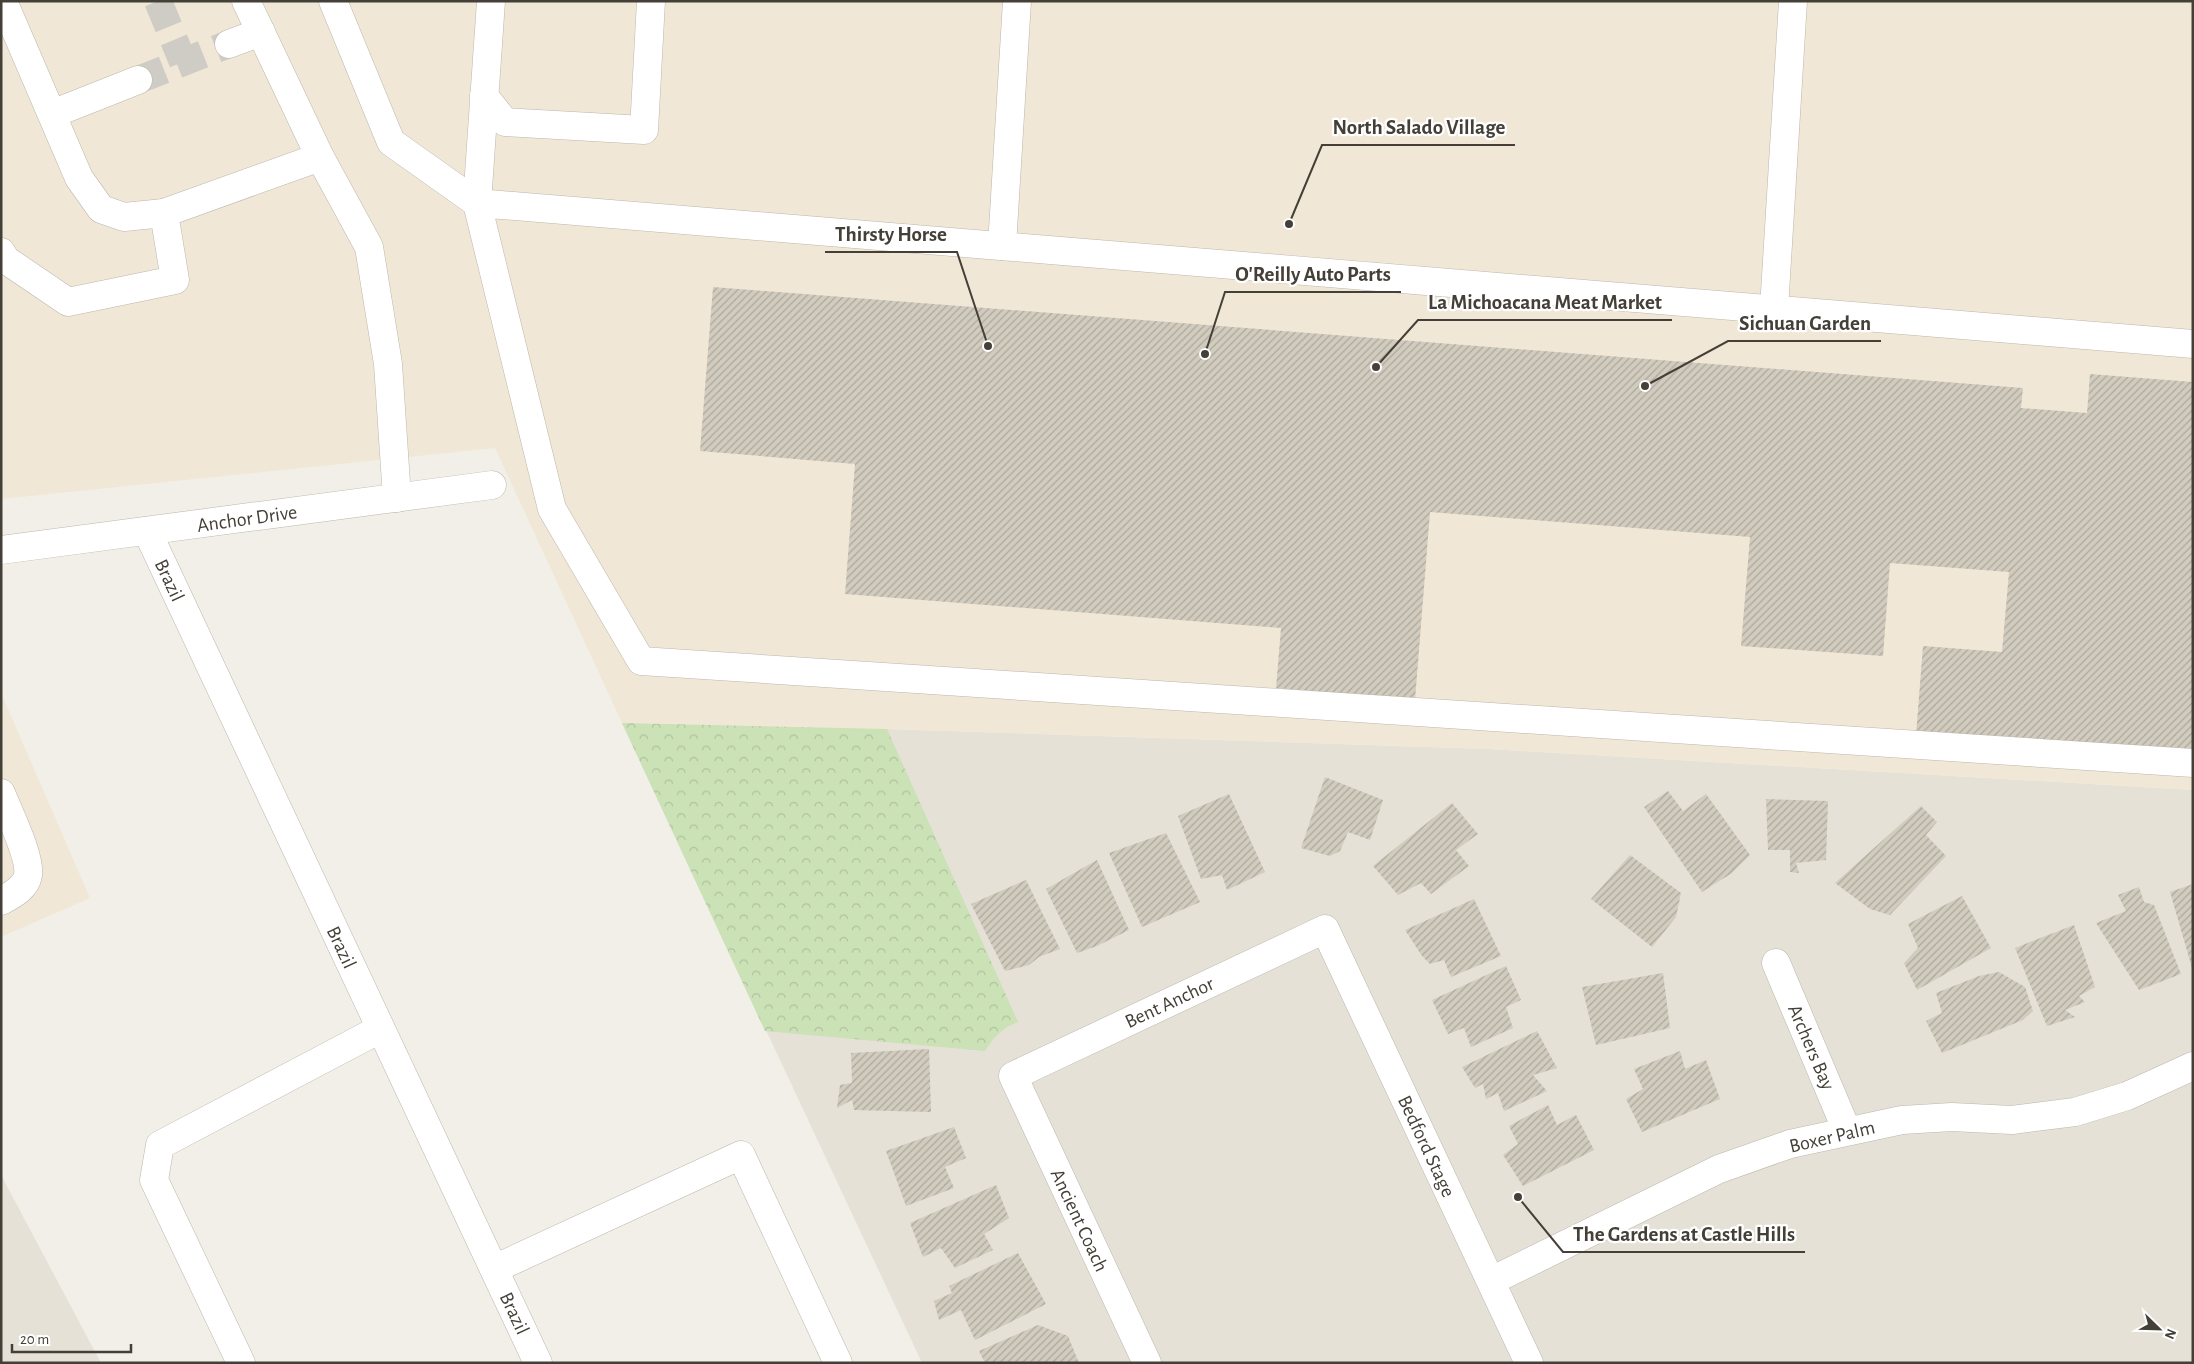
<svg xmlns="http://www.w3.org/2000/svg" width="2194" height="1364" font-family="'Alegreya Sans',sans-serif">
<defs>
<pattern id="park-crowns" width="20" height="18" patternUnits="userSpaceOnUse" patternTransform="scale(1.25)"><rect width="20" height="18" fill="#cbe1b6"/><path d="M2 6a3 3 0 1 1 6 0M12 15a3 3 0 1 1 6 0" fill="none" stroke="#b0c29d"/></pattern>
<pattern id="building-hatch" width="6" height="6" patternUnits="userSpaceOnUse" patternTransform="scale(1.25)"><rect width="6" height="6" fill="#d2ccbf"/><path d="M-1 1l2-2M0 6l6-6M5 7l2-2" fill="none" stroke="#aca79c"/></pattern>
</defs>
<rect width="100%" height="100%" fill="#f2efe8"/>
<!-- residential -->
<g fill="#e5e1d7">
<path d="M622 723 887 729 1489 749 2193 790V1363H922Z"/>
<path d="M1 1175 101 1363H1Z"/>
</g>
<!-- commercial -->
<g fill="#f1e7d6">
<path d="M1 1H2193V790L1489 749 887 729 622 723 495 448 1 499Z"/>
<path d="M1 693 90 898 1 937Z"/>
</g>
<!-- park -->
<path fill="url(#park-crowns)" d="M622 723 887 729 1018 1022C1002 1028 994 1037 985 1051L765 1031Z"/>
<!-- building -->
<g fill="url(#building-hatch)">
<path d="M713 287 2023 388 2021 408 2087 413 2090 374 2193 382V756L1916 735 1923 646 2002 652 2009 572 1890 563 1883 656 1741 646 1750 537 1430 512 1415 700 1276 688 1281 628 845 594 855 464 700 451Z"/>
<path d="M1325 777 1383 800 1370 840 1348 832 1340 851 1330 856 1301 848Z"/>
<path d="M1668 791 1683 811 1706 794 1750 855 1732 873 1702 892 1644 807Z"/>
<path d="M1229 794 1265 872 1227 890 1222 875 1201 879 1178 816Z"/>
<path d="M1766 799 1828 801 1826 860 1796 863 1799 873 1790 872V850H1768Z"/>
<path d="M1452 803 1478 834 1456 850 1469 866 1431 894 1421 883 1398 895 1373 866Z"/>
<path d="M1921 806 1937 822 1926 835 1946 856 1890 915 1870 909 1835 883Z"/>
<path d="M1166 833 1200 902 1142 927 1109 853Z"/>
<path d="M1630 855 1681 893 1676 917 1652 947 1591 899Z"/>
<path d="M1097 860 1129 930 1097 946 1077 953 1046 889Z"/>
<path d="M1026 880 1060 949 1039 957 1029 965 1005 971 971 904Z"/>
<path d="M2193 884V968H2192L2170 892Z"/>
<path d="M2139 887 2144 902 2154 905 2181 974 2139 990 2096 923 2126 911 2118 895Z"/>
<path d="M1962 896 1991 948 1917 990 1904 963 1918 948 1908 924Z"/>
<path d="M1474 899 1501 956 1451 977 1444 960 1430 964 1422 956 1405 930Z"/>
<path d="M2074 925 2095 987 2079 996 2085 1002 2065 1010 2075 1017 2047 1026 2015 948Z"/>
<path d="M1506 966 1521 1000 1506 1007 1513 1028 1471 1047 1464 1028 1448 1034 1432 1000Z"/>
<path d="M1999 972 2025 987 2033 1011 2023 1020 1942 1053 1926 1021 1942 1013 1936 993 1979 976Z"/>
<path d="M1663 973 1670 1028 1596 1045 1582 987Z"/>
<path d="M1537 1031 1557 1068 1533 1075 1547 1091 1504 1111 1498 1093 1486 1099 1483 1084 1475 1088 1462 1067Z"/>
<path d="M929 1049 931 1112 854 1110 852 1100 837 1108 840 1085 852 1083 851 1053Z"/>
<path d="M1680 1051 1685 1069 1706 1060 1720 1099 1642 1132 1626 1099 1643 1089 1634 1069Z"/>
<path d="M1548 1105 1557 1125 1576 1115 1594 1150 1523 1186 1503 1155 1518 1144 1509 1126Z"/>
<path d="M954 1127 966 1158 945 1167 954 1188 906 1206 886 1151Z"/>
<path d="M996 1185 1009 1218 984 1234 993 1250 955 1268 941 1248 923 1257 910 1223Z"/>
<path d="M1018 1253 1046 1304 975 1340 961 1310 939 1320 934 1301 952 1293 949 1286Z"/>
<path d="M1038 1325 1068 1336 1079 1363H985L979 1351Z"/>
</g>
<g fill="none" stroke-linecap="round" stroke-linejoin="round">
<!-- minor-tunnel -->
<g stroke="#cfccc5" stroke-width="28" stroke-dasharray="28 14" stroke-linecap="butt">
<path d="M158 1 183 62"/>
<path d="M138 80 229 44"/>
</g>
<defs>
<g id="minor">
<path d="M3 1 79 178 101 209 124 217 164 213"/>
<path d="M333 1 391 142 477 203"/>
<path d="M229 44 261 32"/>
<path d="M484 96 505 122 644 130 651 1"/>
<path d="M52 114 138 80"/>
<path d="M320 157 369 247 388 364 397 498"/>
<path d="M477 203 491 1"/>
<path d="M1002 246 1017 1"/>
<path d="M1 252 6 260 68 302 175 280 164 213 320 157 246 1"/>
<path d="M1774 309 1793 1"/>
<path d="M2193 344 477 203 552 509 641 661 2193 763"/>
<path d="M147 531 538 1363"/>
<path d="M1 550 492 485"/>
<path d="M1 793C8 811 31 857 28 875 26 888 12 895 1 901"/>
<path d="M1776 963 1847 1131"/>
<path d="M494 1269 741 1155 838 1363"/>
<path d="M1491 1281 1719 1169 1790 1144 1902 1120 1952 1117 2012 1120 2075 1112 2127 1096 2193 1066"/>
<path d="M241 1363 154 1180 160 1145 380 1029"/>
<path d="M1147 1363 1013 1076 1325 929 1529 1363"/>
</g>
</defs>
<!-- minor casing -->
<use href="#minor" stroke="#bcb7ac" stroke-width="29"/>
<!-- minor -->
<use href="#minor" stroke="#fff" stroke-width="28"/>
</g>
<g text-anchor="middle" stroke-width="4.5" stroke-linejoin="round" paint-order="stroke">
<!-- street labels -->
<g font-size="20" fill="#444038" stroke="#fff">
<text transform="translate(247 518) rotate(-8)" y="7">Anchor Drive</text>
<text transform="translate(170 580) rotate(65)" y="7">Brazil</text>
<text transform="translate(342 947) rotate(65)" y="7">Brazil</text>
<text transform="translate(1169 1002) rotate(-25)" y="7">Bent Anchor</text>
<text transform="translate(1812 1047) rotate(67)" y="7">Archers Bay</text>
<text transform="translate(1832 1136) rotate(-13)" y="7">Boxer Palm</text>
<text transform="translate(1427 1146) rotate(65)" y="7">Bedford Stage</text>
<text transform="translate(1080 1220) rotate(65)" y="7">Ancient Coach</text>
<text transform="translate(515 1313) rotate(65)" y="7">Brazil</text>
</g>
</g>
<!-- callouts -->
<path fill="none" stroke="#444038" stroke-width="2" d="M1289 224L1322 145H1515M988 346L957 252H825M1205 354L1225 292H1401M1376 367L1418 320H1672M1645 386L1728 341H1881M1518 1197L1563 1252H1805"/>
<g fill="#444038" stroke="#fff" stroke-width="2">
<circle cx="1289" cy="224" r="5"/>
<circle cx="988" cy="346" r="5"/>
<circle cx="1205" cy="354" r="5"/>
<circle cx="1376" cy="367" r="5"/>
<circle cx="1645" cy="386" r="5"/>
<circle cx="1518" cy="1197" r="5"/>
</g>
<g font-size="21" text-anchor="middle" font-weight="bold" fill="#444038" stroke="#fff" stroke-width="4.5" stroke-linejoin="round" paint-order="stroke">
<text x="1419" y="134">North Salado Village</text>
<text x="891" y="241">Thirsty Horse</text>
<text x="1313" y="281">O'Reilly Auto Parts</text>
<text x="1545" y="309">La Michoacana Meat Market</text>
<text x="1805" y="330">Sichuan Garden</text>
<text x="1684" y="1241">The Gardens at Castle Hills</text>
</g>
<!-- border -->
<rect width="2194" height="1364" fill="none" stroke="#444038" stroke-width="5"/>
<!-- north arrow -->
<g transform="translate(2159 1329) rotate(113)" stroke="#ffffff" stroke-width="4" paint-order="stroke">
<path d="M0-4L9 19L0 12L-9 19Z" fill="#444038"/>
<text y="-8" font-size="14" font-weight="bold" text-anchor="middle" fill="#444038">N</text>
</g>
<!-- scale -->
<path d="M12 1344v8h119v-8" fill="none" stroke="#444038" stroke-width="2.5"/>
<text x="20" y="1344" font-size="15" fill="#444038" stroke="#ffffff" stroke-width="4" paint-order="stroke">20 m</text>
</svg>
